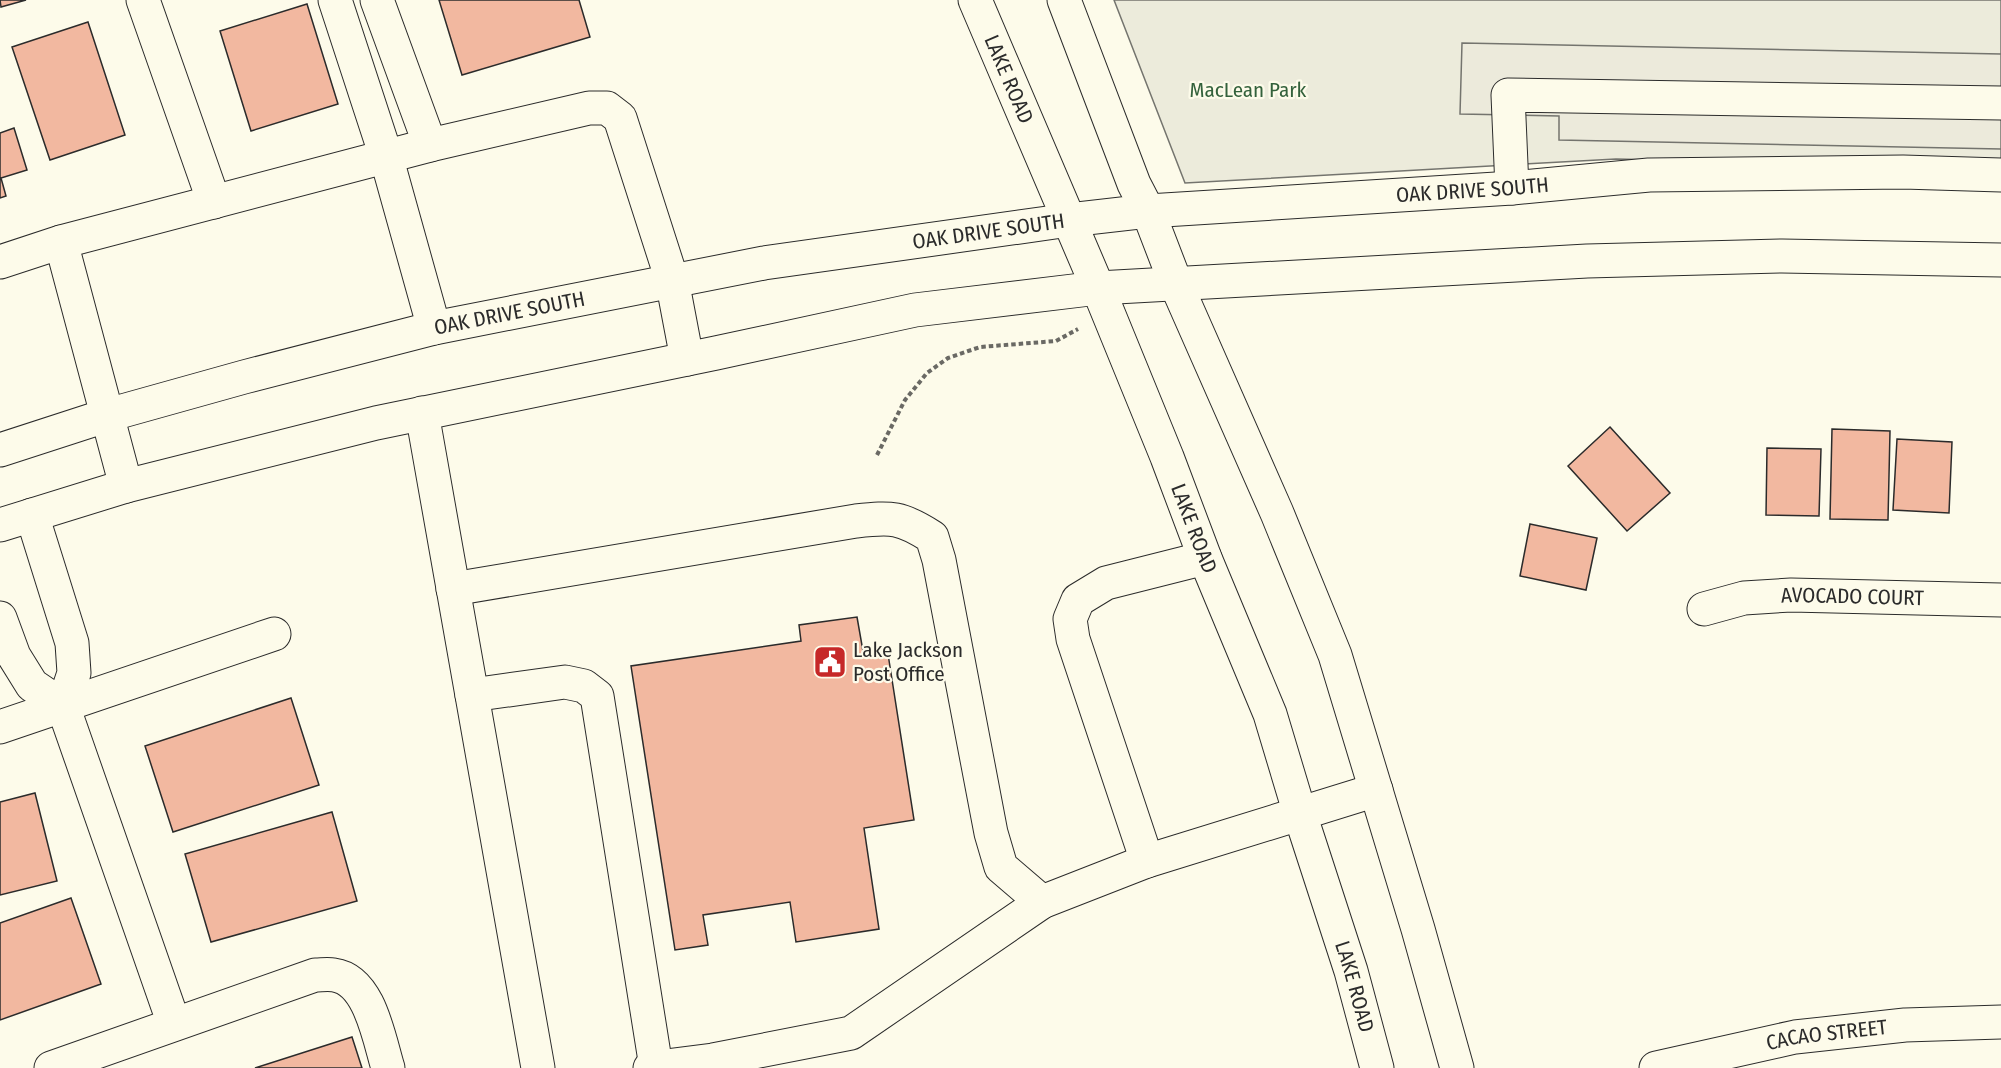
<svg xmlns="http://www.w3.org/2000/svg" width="2001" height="1068" font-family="'Fira Sans Condensed',sans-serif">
<rect width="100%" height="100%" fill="#fdfbea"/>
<!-- green -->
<path fill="#ecebdb" stroke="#74746e" stroke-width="1.5" d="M1114 0H2001V168L1616 159 1185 183Z"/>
<!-- parking -->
<path fill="#eceadb" stroke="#74746e" stroke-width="1.5" d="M1462 43 2001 54V149L1559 140V116L1460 114Z"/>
<!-- building -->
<g fill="#f2b8a0" stroke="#2b2b2b" stroke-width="1.5">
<path d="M0 0H26L1 7Z"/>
<path d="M439 0H579L590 37 462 75Z"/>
<path d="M307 4 338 104 251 131 220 31Z"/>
<path d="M88 22 125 135 50 160 12 47Z"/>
<path d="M14 128 27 170 1 178 6 196 0 198V133Z"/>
<path d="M1610 427 1670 493 1627 531 1568 466Z"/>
<path d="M1832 429 1890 431 1888 520 1830 519Z"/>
<path d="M1897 439 1952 442 1949 513 1893 510Z"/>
<path d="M1767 448 1821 449 1819 516 1766 515Z"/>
<path d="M1530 524 1597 538 1586 590 1520 576Z"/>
<path d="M857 617 864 657 888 654 914 820 864 828 879 929 796 942 790 902 703 915 708 945 675 950 631 666 801 641 799 625Z"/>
<path d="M291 698 319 785 173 832 145 746Z"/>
<path d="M35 793 57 881 0 895V802Z"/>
<path d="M332 812 357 901 211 942 185 854Z"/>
<path d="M71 898 101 984 0 1020V923Z"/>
<path d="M352 1037 362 1068H255Z"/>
</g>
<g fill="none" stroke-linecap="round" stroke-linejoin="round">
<defs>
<g id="minor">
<path d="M143 0 214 202"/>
<path d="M335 0 386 156 434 328"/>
<path id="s1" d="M975 0 1098 288 1167 457 1205 558 1270 714 1300 814 1351 971 1377 1068"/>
<path d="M1064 0 1134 184 1148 211 1176 284 1277 513 1335 655 1418 929 1457 1068"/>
<path d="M430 145 589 108H607L620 118 672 280 687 359"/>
<path d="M1512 188 1508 95 2001 103"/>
<path d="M61 242 126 486"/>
<path d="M0 262 61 242 430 145 377 0"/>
<path d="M422 413 538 1068"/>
<path id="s2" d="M0 450 108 415 244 377 434 328 764 263 1069 220 1148 211 1512 188 1649 175 1903 172 2001 175"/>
<path d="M0 525 126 486 376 423 716 353 915 310 1098 288 1587 261 1782 256 2001 260"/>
<path d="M453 589 856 521C892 517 901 517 932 537L939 560 991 833 1001 867 1042 902"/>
<path id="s3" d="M1704 609 1744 598 1791 595 2001 600"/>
<path d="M0 618 14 656 32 685 63 706 74 673 72 643 32 515"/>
<path d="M472 695 565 682 584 686 597 696 656 1067"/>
<path d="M63 706 174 1024"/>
<path d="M0 727 274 634"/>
<path d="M1147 861 1073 639 1070 619 1078 600 1106 583 1205 558"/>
<path d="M51 1068 315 975C321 975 328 974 334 975 370 980 379 1039 388 1068"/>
<path d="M650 1068 713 1060 851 1033 1042 902 1147 861 1376 790"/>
<path id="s4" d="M1656 1068 1795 1037 1905 1025 2001 1022"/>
</g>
</defs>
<!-- minor casing -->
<use href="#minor" stroke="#2b2b2b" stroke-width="35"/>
<!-- path -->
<path stroke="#6a6964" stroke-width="4" stroke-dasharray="4.5 3" stroke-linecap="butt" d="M877 455 905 400 927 373 948 358 980 347 1056 341 1078 329"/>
<!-- minor -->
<use href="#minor" stroke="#fdfbea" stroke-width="33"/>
</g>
<!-- icons -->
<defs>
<symbol id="civic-square" viewBox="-11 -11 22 22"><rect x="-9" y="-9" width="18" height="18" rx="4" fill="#c62828" stroke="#fdfbea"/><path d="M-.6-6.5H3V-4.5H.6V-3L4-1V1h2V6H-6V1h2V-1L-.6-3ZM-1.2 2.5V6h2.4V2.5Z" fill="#fff"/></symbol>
</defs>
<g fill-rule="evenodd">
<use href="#civic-square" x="811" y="643" width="38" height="38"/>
</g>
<g text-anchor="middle" stroke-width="4.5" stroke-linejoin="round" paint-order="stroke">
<!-- street labels -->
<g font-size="21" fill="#2b2b2b" stroke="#fdfbea">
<text dy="7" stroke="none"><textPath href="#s1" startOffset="86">LAKE ROAD</textPath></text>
<text dy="7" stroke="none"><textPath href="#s2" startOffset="1500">OAK DRIVE SOUTH</textPath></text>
<text dy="7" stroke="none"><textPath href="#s2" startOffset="1014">OAK DRIVE SOUTH</textPath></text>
<text dy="7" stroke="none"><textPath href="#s2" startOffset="528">OAK DRIVE SOUTH</textPath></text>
<text dy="7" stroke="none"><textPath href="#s1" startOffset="572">LAKE ROAD</textPath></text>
<text dy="7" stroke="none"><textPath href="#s3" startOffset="150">AVOCADO COURT</textPath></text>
<text dy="7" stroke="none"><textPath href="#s1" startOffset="1058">LAKE ROAD</textPath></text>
<text dy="7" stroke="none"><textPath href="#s4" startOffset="174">CACAO STREET</textPath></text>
</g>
<!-- park labels -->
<g font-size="21" fill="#34623c" stroke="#fdfbea">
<text x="1248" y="97">MacLean Park</text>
</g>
<!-- poi labels -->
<g font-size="21" fill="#2b2b2b" stroke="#fdfbea" text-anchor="start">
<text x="853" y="657">Lake Jackson<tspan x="853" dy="24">Post Office</tspan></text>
</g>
</g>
</svg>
